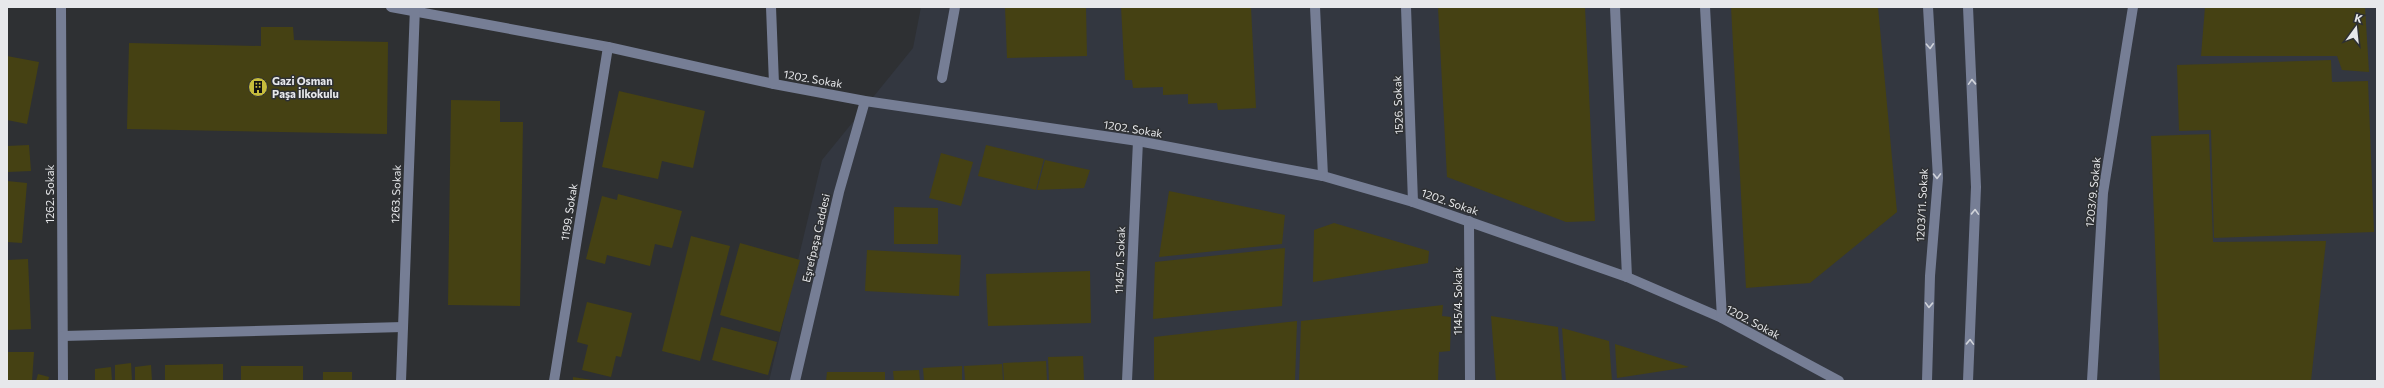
<svg xmlns="http://www.w3.org/2000/svg" width="2384" height="388" font-family="Commissioner,sans-serif">
<rect width="100%" height="100%" fill="#2e3033"/>
<!-- built -->
<path fill="#333740" d="M921 7H2377V381H769L822 160 913 48Z"/>
<!-- building -->
<g fill="#454113">
<path d="M1005 7H1086L1087 56 1007 58Z"/>
<path d="M1121 7H1251L1256 108 1218 110 1217 103 1188 104V94L1163 95V87L1133 88 1132 80H1125Z"/>
<path d="M1438 7H1585L1595 221 1566 222 1447 177Z"/>
<path d="M1731 7H1878L1897 212 1810 283 1746 288Z"/>
<path d="M2205 7H2365L2369 72 2342 70 2337 56H2201Z"/>
<path d="M261 27H293L294 40 388 42 387 134 127 129 129 43 261 46Z"/>
<path d="M7 56 39 62 27 124 7 120Z"/>
<path d="M2331 60 2332 82 2368 81 2374 232 2214 238 2211 130 2179 131 2177 65Z"/>
<path d="M619 91 705 111 693 168 662 161 658 179 602 167Z"/>
<path d="M451 100 500 101V122H523L520 306 448 305Z"/>
<path d="M2209 134 2213 242 2326 241 2311 381H2160L2151 136Z"/>
<path d="M29 145 31 171 7 172V146Z"/>
<path d="M986 145 1044 159 1036 190 978 176Z"/>
<path d="M941 153 973 162 961 206 929 198Z"/>
<path d="M1045 160 1090 170 1084 188 1037 190Z"/>
<path d="M7 181 27 183 22 243 7 242Z"/>
<path d="M1169 191 1285 215 1282 244 1159 257Z"/>
<path d="M618 194 682 211 672 248 655 244 650 266 607 255 605 264 586 259 602 196 617 200Z"/>
<path d="M894 207 938 208V244H894Z"/>
<path d="M1334 223 1429 251 1428 263 1313 282 1314 230Z"/>
<path d="M691 236 730 246 700 361 662 351Z"/>
<path d="M740 243 800 260 780 332 720 315Z"/>
<path d="M1285 248 1282 306 1153 319 1155 262Z"/>
<path d="M867 250 961 255 959 296 865 291Z"/>
<path d="M28 259 31 329 7 330V260Z"/>
<path d="M1090 271 1091 323 988 326 986 274Z"/>
<path d="M587 302 632 313 621 357 616 356 611 377 582 370 588 345 577 342Z"/>
<path d="M1443 305 1442 316 1451 317 1450 351 1439 352 1438 381H1299L1301 321Z"/>
<path d="M1491 316 1558 327 1562 381H1496Z"/>
<path d="M1297 321 1295 381H1154V337Z"/>
<path d="M721 327 777 342 768 375 712 360Z"/>
<path d="M1562 328 1609 341 1612 381H1566Z"/>
<path d="M1615 344 1689 367 1617 378Z"/>
<path d="M7 352H34L32 381H7Z"/>
<path d="M1083 356 1084 381H1049L1048 357Z"/>
<path d="M1046 361 1047 381H1004L1003 363Z"/>
<path d="M131 363 132 381H115V365Z"/>
<path d="M223 364V381H165V365Z"/>
<path d="M1002 364 1003 381H965L964 366Z"/>
<path d="M151 365 152 381H135V367Z"/>
<rect x="241" y="366" width="62" height="15"/>
<path d="M962 366V381H924L923 368Z"/>
<path d="M111 367 112 381H95V369Z"/>
<path d="M919 370 920 381H894L893 371Z"/>
<rect x="323" y="372" width="29" height="9"/>
<path d="M827 372H885V381H826Z"/>
<path d="M38 374 49 377 48 381H36Z"/>
<path d="M573 377 592 380V381H573Z"/>
</g>
<g fill="none" stroke-linecap="round" stroke-linejoin="round">
<!-- minor -->
<g stroke="#767e95" stroke-width="10">
<path d="M61 7 63 381"/>
<path d="M391 7 608 47 774 84 865 101 1138 141 1323 176 1413 202 1627 277 1722 318 1839 381"/>
<path d="M771 7 774 84"/>
<path d="M1315 7 1323 176"/>
<path d="M1406 7 1413 202"/>
<path d="M1615 7 1627 277"/>
<path d="M1705 7 1722 318"/>
<path d="M942 78 955 7"/>
<path d="M1469 221 1470 381"/>
<path d="M63 336 403 327"/>
<path d="M401 381 415 7"/>
<path d="M554 381 608 47"/>
<path d="M795 381 839 192 865 101"/>
<path d="M1127 381 1138 141"/>
<path d="M1927 381 1930 276 1938 178 1928 7"/>
<path d="M1968 381 1976 187 1968 7"/>
<path d="M2092 381 2103 193 2133 7"/>
</g>
</g>
<!-- one-way arrows -->
<defs><path id="oneway-chevron" d="M-2-3.5L2.5 0L-2 3.5" fill="none" stroke-width="1.6" stroke-linecap="round" stroke-linejoin="round"/></defs>
<g stroke="#d0d3da">
<use href="#oneway-chevron" transform="translate(1930 46) rotate(87)"/>
<use href="#oneway-chevron" transform="translate(1972 82) rotate(-92)"/>
<use href="#oneway-chevron" transform="translate(1937 176) rotate(89)"/>
<use href="#oneway-chevron" transform="translate(1975 212) rotate(-88)"/>
<use href="#oneway-chevron" transform="translate(1929 305) rotate(92)"/>
<use href="#oneway-chevron" transform="translate(1970 342) rotate(-88)"/>
</g>
<!-- icons -->
<defs>
<symbol id="building-disc" viewBox="-11 -11 22 22"><circle r="9.5" fill="#c6bc3c" stroke="#2e3033"/><path d="M-4-6H4V6H1V3H-1V6H-4ZM-2.5-4.3h1.7v1.8h-1.7ZM.8-4.3h1.7v1.8H.8ZM-2.5-1h1.7V.8h-1.7ZM.8-1h1.7V.8H.8Z" fill="#111"/></symbol>
</defs>
<g fill-rule="evenodd">
<use href="#building-disc" x="247" y="76" width="22" height="22"/>
</g>
<g text-anchor="middle" stroke-width="3" stroke-linejoin="round" paint-order="stroke">
<!-- street labels -->
<g font-size="11" fill="#e7e8eb" stroke="#2e3033">
<text transform="translate(813 79) rotate(10)" y="4">1202. Sokak</text>
<text transform="translate(1398 105) rotate(-92)" y="4">1526. Sokak</text>
<text transform="translate(1133 129) rotate(9)" y="4">1202. Sokak</text>
<text transform="translate(2093 192) rotate(-84)" y="4">1203/9. Sokak</text>
<text transform="translate(50 194) rotate(-90)" y="4">1262. Sokak</text>
<text transform="translate(396 194) rotate(-88)" y="4">1263. Sokak</text>
<text transform="translate(1450 202) rotate(19)" y="4">1202. Sokak</text>
<text transform="translate(1922 205) rotate(-87)" y="4">1203/11. Sokak</text>
<text transform="translate(569 212) rotate(-81)" y="4">1199. Sokak</text>
<text transform="translate(816 238) rotate(-77)" y="4">Eşrefpaşa Caddesi</text>
<text transform="translate(1120 260) rotate(-88)" y="4">1145/1. Sokak</text>
<text transform="translate(1458 301) rotate(-90)" y="4">1145/4. Sokak</text>
<text transform="translate(1753 322) rotate(28)" y="4">1202. Sokak</text>
</g>
<!-- poi labels -->
<g font-size="11" font-weight="bold" fill="#e7e8eb" stroke="#2e3033" text-anchor="start">
<text x="272" y="85">Gazi Osman<tspan x="272" dy="13">Paşa İlkokulu</tspan></text>
</g>
</g>
<!-- border -->
<rect width="2384" height="388" fill="none" stroke="#e7e8eb" stroke-width="16"/>
<!-- north arrow -->
<g transform="translate(2356 28) rotate(15)" stroke="#2e3033" stroke-width="3" paint-order="stroke">
<path d="M0-3L7 15L0 10L-7 15Z" fill="#e7e8eb"/>
<text y="-6" font-size="11" font-weight="bold" text-anchor="middle" fill="#e7e8eb">K</text>
</g>
</svg>
